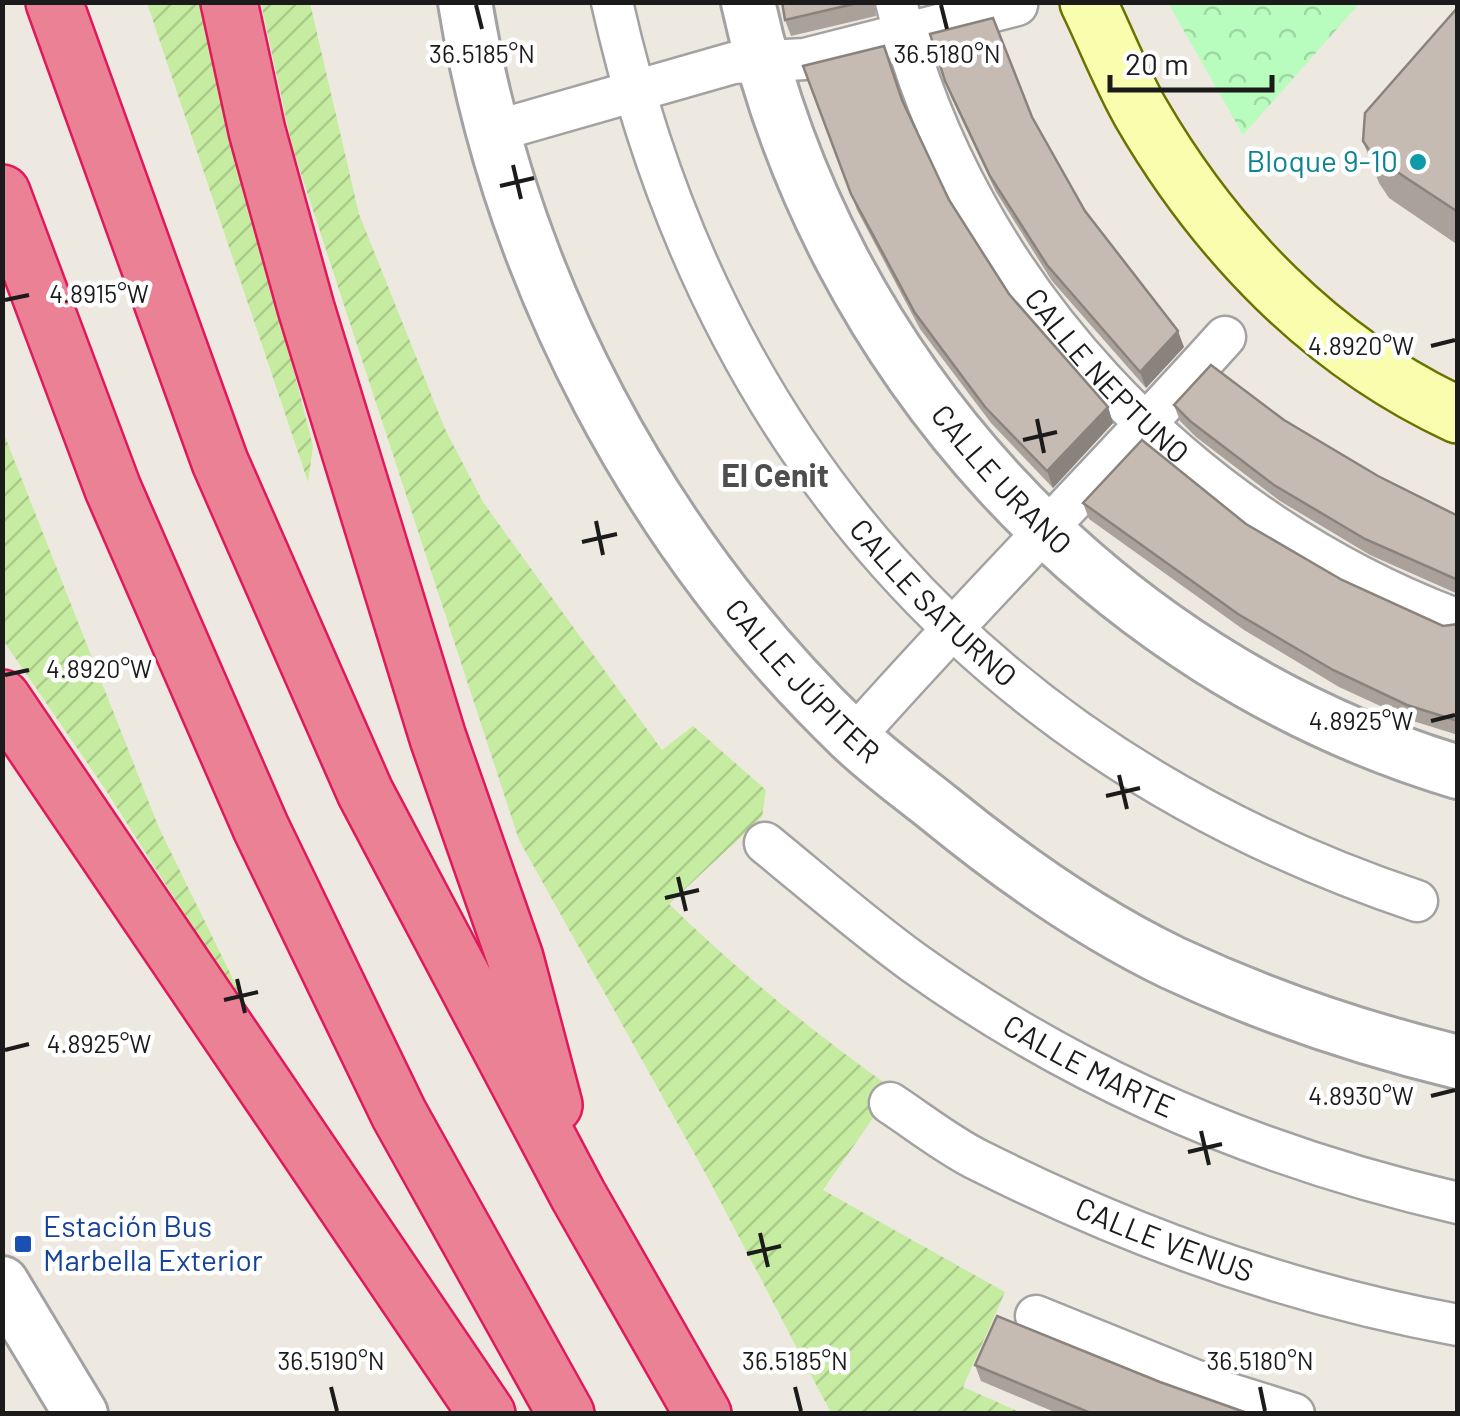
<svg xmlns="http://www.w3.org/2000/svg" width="1460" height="1416" font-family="Barlow,sans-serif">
<defs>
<pattern id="park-crowns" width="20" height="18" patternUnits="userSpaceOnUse" patternTransform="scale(2.5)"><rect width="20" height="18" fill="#b8fcbe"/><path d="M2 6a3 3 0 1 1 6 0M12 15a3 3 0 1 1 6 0" fill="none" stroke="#9ed7a3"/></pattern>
<pattern id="garden-furrows" width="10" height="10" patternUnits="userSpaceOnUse" patternTransform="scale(2.5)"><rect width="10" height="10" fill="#c6eca1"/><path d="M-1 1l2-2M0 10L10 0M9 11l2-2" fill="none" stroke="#aaca8a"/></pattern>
</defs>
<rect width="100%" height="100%" fill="#eee9e0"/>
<!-- park -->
<path fill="url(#park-crowns)" d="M1168 3H1360L1243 135Z"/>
<!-- garden -->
<g fill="url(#garden-furrows)">
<path d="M147 3H200L313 446 308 482Z"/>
<path d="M261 3H310L359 214 445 429 483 502 662 750 693 726 766 790 762 817 669 904C739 972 813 1032 893 1089L823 1190 1005 1292 963 1387 1022 1413H831L708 1178 519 840 292 146Z"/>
<path d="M2 429 159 828 257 1028 105 789 3 640Z"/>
</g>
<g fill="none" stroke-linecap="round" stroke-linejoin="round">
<defs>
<g id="pedestrian">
<path id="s1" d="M612 2C711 446 985 756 1417 901"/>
<path id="s2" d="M896 2C965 285 1189 519 1458 620"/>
<path d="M492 132 733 63 805 59 1017 5"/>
<path d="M853 738C974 601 1103 473 1225 337"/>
<path id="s3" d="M765 843C814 883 862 925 913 962 1077 1080 1262 1158 1458 1203"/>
<path id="s4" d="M890 1103C919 1122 949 1146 980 1161 1130 1236 1292 1295 1458 1325"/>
<path d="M1036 1316 1224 1392 1294 1414"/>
</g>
<g id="minor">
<path id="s5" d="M465 2C510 279 649 542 851 736 879 763 911 786 941 810 1012 868 1090 923 1173 963 1265 1006 1359 1038 1458 1062"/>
<path id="s6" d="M748 2C827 364 1102 665 1458 772"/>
<path d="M2 1283 81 1414"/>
</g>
<path id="secondary" d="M1088 2C1106 39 1121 78 1141 113 1216 242 1322 352 1458 415"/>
<g id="motorway">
<path d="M54 2 220 462 365 792 578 1195 703 1414"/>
<path d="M229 2 257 131 306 308 438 738 515 958 554 1105"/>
<path d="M2 193 113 489 261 828 399 1114 566 1414"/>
<path d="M2 698 487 1414"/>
</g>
</defs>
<!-- pedestrian casing -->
<use href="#pedestrian" stroke="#a2a2a2" stroke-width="45"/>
<!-- minor casing -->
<use href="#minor" stroke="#a2a2a2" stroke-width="58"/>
<!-- secondary casing -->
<use href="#secondary" stroke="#677500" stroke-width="60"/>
<!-- motorway casing -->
<use href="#motorway" stroke="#e0195c" stroke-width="60"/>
<!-- pedestrian -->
<use href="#pedestrian" stroke="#fff" stroke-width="40"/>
<!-- minor -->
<use href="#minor" stroke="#fff" stroke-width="52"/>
<!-- secondary -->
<use href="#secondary" stroke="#f9fdae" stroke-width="55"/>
<!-- motorway -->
<use href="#motorway" stroke="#eb8195" stroke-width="55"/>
</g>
<!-- wall -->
<g fill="#a9a19a">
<path d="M782 2H874L876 16 791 36 785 20Z"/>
<path d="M1458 7V245L1389 198 1379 183 1363 141Z"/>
<path d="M803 66 904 104 949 200 1009 294 1108 407 1113 423 1053 488 991 423 920 329 857 210Z"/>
<path d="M945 81 1032 117 1085 211 1184 347 1146 388 1052 281 996 192 951 97Z"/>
<path d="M1174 405 1284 420 1378 476 1458 516V594L1370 555 1280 501 1196 437 1180 421Z"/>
<path d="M1083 503 1246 524 1342 580 1443 626 1458 624V735L1413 721 1339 687 1244 630 1089 519Z"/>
<path d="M975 1365 1160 1382 1250 1414H1059L981 1381Z"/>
</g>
<!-- shaded-wall -->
<g fill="#8a837d">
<path d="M1178 331 1184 347 1146 388 1140 372Z"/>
<path d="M1108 407 1113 423 1053 488 1047 471Z"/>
</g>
<!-- building -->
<g fill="#c5bbb3" stroke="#8a837d" stroke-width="2.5">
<path d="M782 2H862L785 20Z"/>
<path d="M1458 7V212L1373 156 1363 141 1365 113Z"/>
<path d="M993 18 1032 117 1085 211 1178 331 1140 372 1047 265 990 176 945 81 930 34Z"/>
<path d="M884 46 902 100 949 200 1009 294 1108 407 1047 471 985 407 915 313 851 194 803 66Z"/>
<path d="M1211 365 1284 420 1378 476 1458 516V580L1365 539 1274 485 1190 421 1174 405Z"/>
<path d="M1142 440 1246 524 1342 580 1443 626 1458 624V721L1407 705 1333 670 1238 614 1083 503Z"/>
<path d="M997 1316 1160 1382 1250 1414H1093L975 1365Z"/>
</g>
<!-- ticks -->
<path fill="none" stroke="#1b1b1b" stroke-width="4" d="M476 5 482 29M941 5 947 29M513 165 521 199M500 186 534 178M5 300 29 295M1431 346 1455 340M1037 419 1044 453M1023 440 1057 432M596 521 603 555M582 542 617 534M5 675 29 670M1431 721 1455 715M1119 775 1127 809M1106 796 1140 788M678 877 686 911M665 898 699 890M237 979 245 1013M224 1000 258 992M5 1050 29 1044M1431 1096 1455 1090M1201 1131 1209 1165M1188 1152 1222 1144M760 1233 768 1267M747 1254 781 1246M331 1387 337 1411M795 1387 801 1411M1260 1387 1265 1411"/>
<!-- markers -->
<circle fill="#0f9aa8" stroke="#fff" stroke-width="4" cx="1418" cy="162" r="10"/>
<rect fill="#1a4fb4" stroke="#fff" stroke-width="4" x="13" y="1234" width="20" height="20" rx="5"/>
<g text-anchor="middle" stroke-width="9" stroke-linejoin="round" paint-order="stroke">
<!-- culture labels -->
<g font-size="30" fill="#0d838f" stroke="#fff" text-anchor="end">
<text x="1398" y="172">Bloque 9-10</text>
</g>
<!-- street labels -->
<g font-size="30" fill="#1b1b1b" stroke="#fff">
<text dy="10" stroke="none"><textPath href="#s2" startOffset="435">CALLE NEPTUNO</textPath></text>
<text dy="10" stroke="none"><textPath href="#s6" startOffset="548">CALLE URANO</textPath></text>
<text dy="10" stroke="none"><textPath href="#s1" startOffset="692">CALLE SATURNO</textPath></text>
<text dy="10" stroke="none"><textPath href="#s5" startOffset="770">CALLE JÚPITER</textPath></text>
<text dy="10" stroke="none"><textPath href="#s3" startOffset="395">CALLE MARTE</textPath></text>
<text dy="10" stroke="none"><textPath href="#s4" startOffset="308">CALLE VENUS</textPath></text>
</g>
<!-- transit labels -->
<g font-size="30" fill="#164399" stroke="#fff" text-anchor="start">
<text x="43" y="1237">Estación Bus<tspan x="43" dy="34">Marbella Exterior</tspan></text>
</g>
<!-- neighbourhood labels -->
<g font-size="32" font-weight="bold" fill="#4e4e4e" stroke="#fff">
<text x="775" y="487">El Cenit</text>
</g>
</g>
<g font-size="25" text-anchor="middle" fill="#1b1b1b" stroke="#fff" stroke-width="9" stroke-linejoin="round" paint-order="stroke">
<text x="482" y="63">36.5185°N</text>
<text x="947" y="63">36.5180°N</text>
<text x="99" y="303">4.8915°W</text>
<text x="1361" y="355">4.8920°W</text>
<text x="99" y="678">4.8920°W</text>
<text x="1361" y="730">4.8925°W</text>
<text x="99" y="1053">4.8925°W</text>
<text x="1361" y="1105">4.8930°W</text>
<text x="331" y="1370">36.5190°N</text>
<text x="795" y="1370">36.5185°N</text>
<text x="1260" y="1370">36.5180°N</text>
</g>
<!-- border -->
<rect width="1460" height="1416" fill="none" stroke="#1b1b1b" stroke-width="10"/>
<!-- scale -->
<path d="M1110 75v15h162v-15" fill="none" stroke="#1b1b1b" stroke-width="5"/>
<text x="1125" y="75" font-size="30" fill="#1b1b1b" stroke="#ffffff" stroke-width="8" paint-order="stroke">20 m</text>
</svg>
